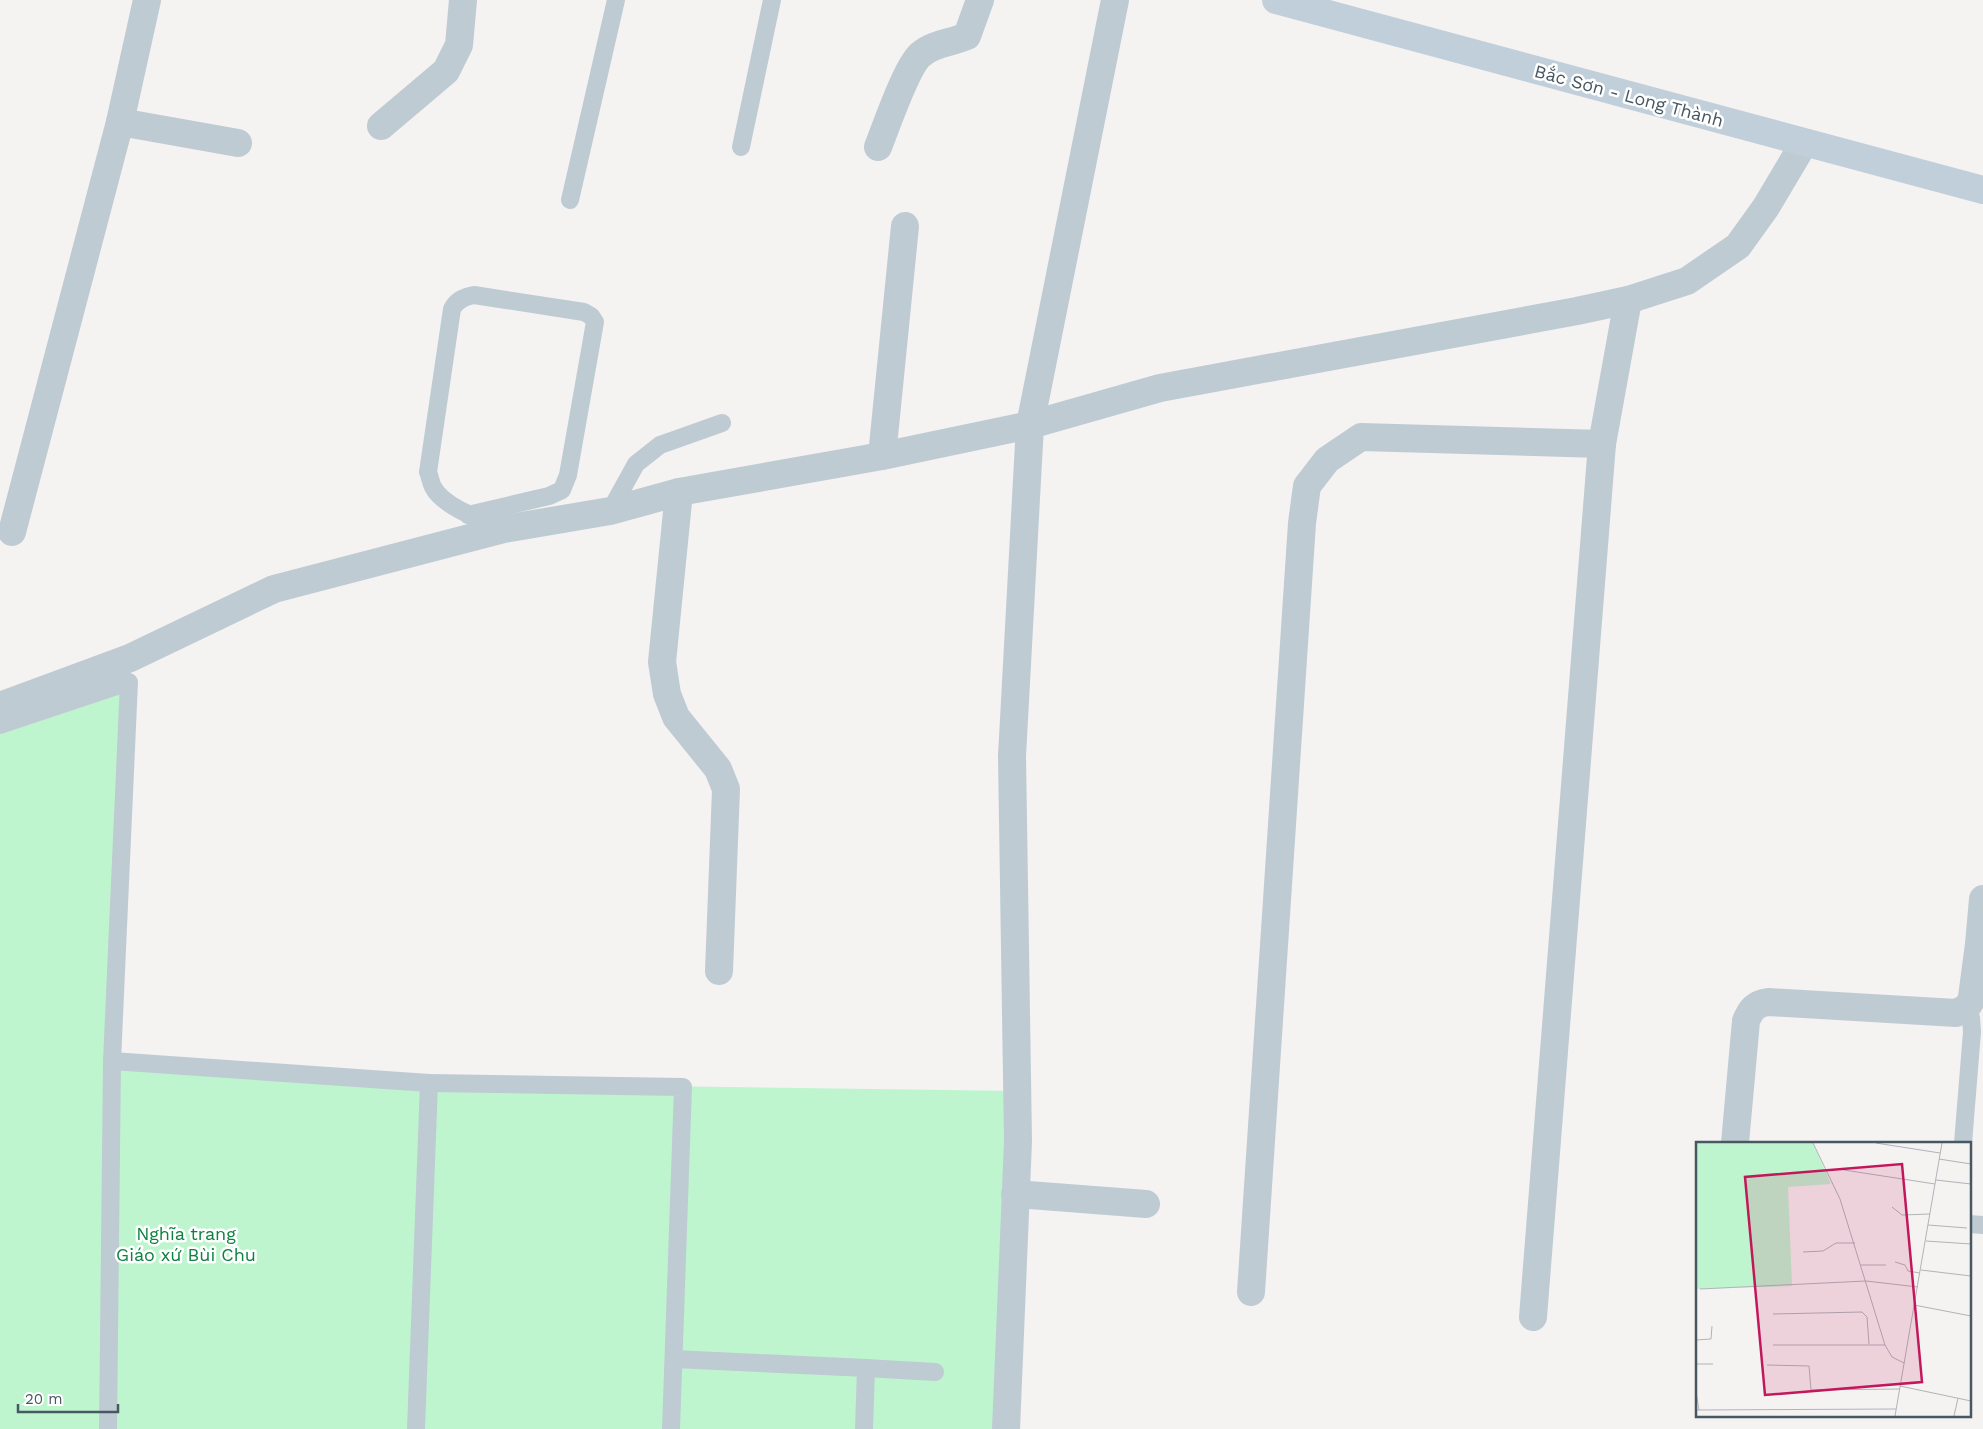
<svg xmlns="http://www.w3.org/2000/svg" width="1983" height="1429" font-family="'Work Sans',sans-serif">
<rect width="100%" height="100%" fill="#f5f2f2"/>
<!-- green -->
<path fill="#bef5cf" d="M130 658 120 1053 429 1083 1017 1091 999 1429H0V706Z"/>
<g fill="none" stroke-linecap="round" stroke-linejoin="round">
<!-- lane -->
<g stroke="#bfcbd3" stroke-width="18">
<path d="M741 147 772 0"/>
<path d="M570 200 616 0"/>
<path d="M610 511 636 464 660 445 722 423"/>
<path d="M468 515 549 496 562 490 568 475 595 322 591 316 584 312 474 295C464 297 457 300 452 309L428 472C430 477 431 483 433 487 443 507 484 521 503 529"/>
<path d="M0 725 129 682 112 1061 108 1429"/>
<path d="M112 1061 429 1083 416 1429"/>
<path d="M429 1083 683 1087 671 1429"/>
<path d="M1963 1143 1972 1032 1971 1018 1967 1008"/>
<path d="M1969 1224 1983 1225"/>
<path d="M674 1359 866 1368 864 1429"/>
<path d="M866 1368 935 1372"/>
</g>
<!-- street -->
<g stroke="#bfcbd3" stroke-width="28">
<path d="M120 122 238 143"/>
<path d="M381 126 446 71 459 45 463 0"/>
<path d="M878 147C886 127 906 68 920 55 934 43 951 43 967 36L980 0"/>
<path d="M882 456 905 226"/>
<path d="M679 492 662 662 667 694 676 717 718 769 726 789 719 971"/>
<path d="M12 532 120 122 147 0"/>
<path d="M0 706 130 658 274 589 504 529 610 511 679 492 882 456 1030 425 1160 388 1577 311 1628 300 1687 281 1738 246 1766 207 1804 143"/>
<path d="M1735 1143 1746 1021C1751 1009 1755 1004 1768 1002L1956 1013C1965 1009 1970 1006 1972 997L1979 944 1983 899"/>
<path d="M1015 1194 1146 1204"/>
<path d="M1251 1292 1302 523 1307 486 1327 460 1361 437 1602 444"/>
<path d="M1533 1317 1602 444 1628 300"/>
<path d="M1006 1429 1018 1141 1012 756 1030 425 1115 0"/>
</g>
<!-- secondary -->
<path stroke="#c1cfdb" stroke-width="28" d="M1276 0 1983 190"/>
</g>
<g text-anchor="middle" stroke-width="5" stroke-linejoin="round" paint-order="stroke">
<!-- street labels -->
<g font-size="18" fill="#475862" stroke="#fff">
<text transform="translate(1629 96) rotate(15)" y="6">Bắc Sơn - Long Thành</text>
</g>
<!-- park labels -->
<g font-size="18" fill="#0d8240" stroke="#fff">
<text x="186" y="1240">Nghĩa trang<tspan x="186" dy="21">Giáo xứ Bùi Chu</tspan></text>
</g>
</g>
<!-- overview -->
<g transform="translate(1696 1142)">
<rect width="275" height="275" fill="#f5f2f2"/>
<path d="M0 1H117L135 42 92 45 96 144 0 147Z" fill="#bef5cf"/>
<path fill="none" stroke="#afb4b8" stroke-width="1" d="M117 1 144 57 189 203 196 215 208 221M180 1 244 11M243 17 275 22M148 28 239 42M240 38 275 42M196 65 206 73 234 72M232 83 271 86M230 99 275 102M107 110 127 109 140 101H159M199 120 209 123 212 129 224 131M165 123H190M225 128 275 134M4 147 170 139 222 145M218 163 275 174M77 172 166 170 171 175 173 202M0 198 15 197 16 184M77 203H189M0 222H17M71 223 113 224 115 248 204 247M204 244 275 259M0 250 3 268M0 268 200 267M199 274 246 1M258 274 262 256"/>
<path fill="#c2185b" fill-opacity="0.15" stroke="#c2185b" stroke-width="2.5" d="M206 22 226 240 69 253 49 35Z"/>
<rect width="275" height="275" fill="none" stroke="#475862" stroke-width="2.5"/>
</g>
<!-- scale -->
<path d="M18 1404v8h100v-8" fill="none" stroke="#475862" stroke-width="2.5"/>
<text x="25" y="1404" font-size="15" fill="#475862" stroke="#ffffff" stroke-width="4" paint-order="stroke">20 m</text>
</svg>
